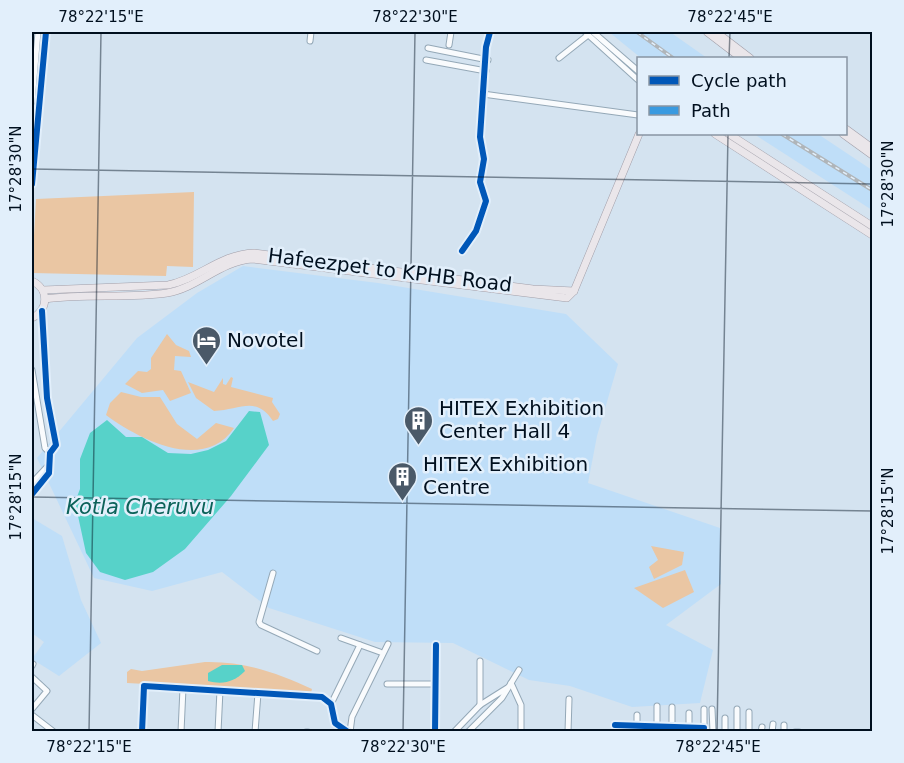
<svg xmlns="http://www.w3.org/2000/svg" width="904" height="763" font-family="'DejaVu Sans',sans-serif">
<rect width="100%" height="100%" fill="#d4e3f0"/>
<!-- built -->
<g fill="#bfdef8">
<path d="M609 32H670L707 58H641Z"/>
<path d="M754 134H818L872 170V210Z"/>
<path d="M243 266 378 283 566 314 618 364 597 436 588 483 720 528 721 584 666 625 713 650 700 703 632 707 570 686 529 680 453 643 375 642 269 608 222 572 152 591 94 578 37 458 137 338 197 293Z"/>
<path d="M32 518 62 536 81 600 101 643 59 676 32 659 44 642 32 633Z"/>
</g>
<!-- green -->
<g fill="#eac6a3">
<path d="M194 192 193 267 167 266 166 276 32 273 36 199Z"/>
<path d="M167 334 176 345 189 351 191 357 175 356 174 370 181 371 191 393 170 401 163 390 142 393 125 384 138 371 147 372 151 369V358Z"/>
<path d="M231 377 233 378 231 387 273 398 272 402 280 414 278 419 273 421C256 395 240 410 214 411L196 398 188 382 214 392 223 378V384L226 385Z"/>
<path d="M121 392 141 397H160L177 424 197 439 216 423 234 428C204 473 138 439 106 415L110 403Z"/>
<path d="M651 546 684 552 682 565 654 579 649 567 658 560Z"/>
<path d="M685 570 694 592 663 608 634 588Z"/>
<path d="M205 662C244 661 277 673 312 689L311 693 127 683V672L131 669 142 671Z"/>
</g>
<!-- water -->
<g fill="#57d2c9">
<path d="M249 411 260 412 269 445 231 496 185 549 153 572 125 580 100 572 86 553 75 502 80 489V459L90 433 107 420 126 437H142L168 453 191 454 208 450 226 441Z"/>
<path d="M222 665H242L245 671C234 682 223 685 208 681V673Z"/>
</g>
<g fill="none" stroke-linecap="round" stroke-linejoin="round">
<defs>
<g id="minor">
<path d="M585 32 638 80"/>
<path d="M593 32 638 71"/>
<path d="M310 41 311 32"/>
<path d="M449 45 451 32"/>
<path d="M428 48 488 60"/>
<path d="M559 58 588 35"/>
<path d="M426 60 486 71"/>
<path d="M483 94 638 115"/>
<path d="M32 102 38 32"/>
<path d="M32 184 46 32"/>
<path d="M462 251 476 231 486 201 480 182 484 159 480 137 486 47 490 32"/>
<path d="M32 370 45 448 50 453"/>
<path d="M32 483 48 466"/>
<path d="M32 494 49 473 50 453 56 445 47 398 42 311"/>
<path d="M273 573 259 622 261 625 317 651"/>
<path d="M341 638 380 652"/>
<path d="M32 666 33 664"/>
<path d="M32 677 47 691 32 709"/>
<path d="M511 683 521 705V732"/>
<path d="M387 684H435"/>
<path d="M331 704 360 645"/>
<path d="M480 705V661"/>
<path d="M704 709V732"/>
<path d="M712 709 713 732"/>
<path d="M689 713V732"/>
<path d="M32 715 54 732"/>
<path d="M725 718V732"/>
<path d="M615 725 704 728"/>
<path d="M637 726V715"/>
<path d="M657 727V706"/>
<path d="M672 727V707"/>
<path d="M142 732 144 686 322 697 331 704 335 723 348 732"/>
<path d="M181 732 183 688"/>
<path d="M218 732 220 690"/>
<path d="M255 732 258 693"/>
<path d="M306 732H308"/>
<path d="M350 732 352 717 388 644"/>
<path d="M435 732 436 645"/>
<path d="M454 732 480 705 507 688"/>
<path d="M468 732 502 698 519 670"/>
<path d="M568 732 569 699"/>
<path d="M737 732V709"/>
<path d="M749 732V712"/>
<path d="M761 732 762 727"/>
<path d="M772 732 773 724"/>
<path d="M784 732V725"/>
<path d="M795 732H799"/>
</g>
<g id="major">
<path d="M707 32 741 58"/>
<path d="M716 32 750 58"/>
<path d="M846 129 872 148"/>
<path d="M715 134 872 235"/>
<path d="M729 134 872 226"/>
<path d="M843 134 872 155"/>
<path d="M32 281C49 289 49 309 32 318"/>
<path d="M43 290 168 285C199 279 220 254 254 253L533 289 574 291"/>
<path d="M45 299C86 293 127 299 167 293 198 288 220 261 253 259L567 298 574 291 639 134"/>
</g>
</defs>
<!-- minor casing -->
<use href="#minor" stroke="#94a8b7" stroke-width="7"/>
<!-- major casing -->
<use href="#major" stroke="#a29fa9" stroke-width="8"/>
<!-- minor -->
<use href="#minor" stroke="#f9fbfd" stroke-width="5"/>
<!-- major -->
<use href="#major" stroke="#eae6ea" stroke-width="7"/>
<defs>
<g id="rail">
<path d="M637 32 673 58"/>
<path d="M782 134 872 190"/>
</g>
</defs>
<!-- rail casing -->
<use href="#rail" stroke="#b0b5b9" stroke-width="4"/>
<!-- rail -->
<use href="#rail" stroke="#e2effb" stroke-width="1.5" stroke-dasharray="4.5" stroke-linecap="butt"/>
<!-- quiet -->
<path stroke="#399ae0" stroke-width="4.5" stroke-dasharray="9 4.5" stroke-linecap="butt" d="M795 732H799"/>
<defs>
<g id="cycleway">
<path d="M32 184 46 32"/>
<path d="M462 251 476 231 486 201 480 182 484 159 480 137 486 47 490 32"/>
<path d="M32 494 49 473 50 453 56 445 47 398 42 311"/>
<path d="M615 725 704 728"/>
<path d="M142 732 144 686 322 697 331 704 335 723 348 732"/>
<path d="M435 732 436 645"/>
</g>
</defs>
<!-- cycleway casing -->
<use href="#cycleway" stroke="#e2effb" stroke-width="10"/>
<!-- cycleway -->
<use href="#cycleway" stroke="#0057b8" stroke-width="6"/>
</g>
<!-- ticks -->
<path fill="none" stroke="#000f1e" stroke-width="1.5" stroke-opacity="0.45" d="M729 58 730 32M32 169 872 184M32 497 872 511M89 732 101 32M403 732 415 32M717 732 728 134"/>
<!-- icons -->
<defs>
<symbol id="hotel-pin" viewBox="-11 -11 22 30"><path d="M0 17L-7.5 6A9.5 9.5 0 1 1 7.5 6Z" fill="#4a5968" stroke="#e2effb"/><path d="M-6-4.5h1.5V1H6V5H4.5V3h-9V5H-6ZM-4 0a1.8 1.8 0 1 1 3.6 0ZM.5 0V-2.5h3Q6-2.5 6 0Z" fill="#fff"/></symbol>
<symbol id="building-pin" viewBox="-11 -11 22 30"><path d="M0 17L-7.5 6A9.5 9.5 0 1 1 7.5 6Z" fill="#4a5968" stroke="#e2effb"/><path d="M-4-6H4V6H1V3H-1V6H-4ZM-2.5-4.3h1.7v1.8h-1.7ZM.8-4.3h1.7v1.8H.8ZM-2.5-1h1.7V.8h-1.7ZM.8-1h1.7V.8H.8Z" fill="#fff"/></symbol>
</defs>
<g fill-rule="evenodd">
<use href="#hotel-pin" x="190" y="324" width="33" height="45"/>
<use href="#building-pin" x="402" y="404" width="33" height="45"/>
<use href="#building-pin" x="386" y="460" width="33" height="45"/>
</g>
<g text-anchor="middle" stroke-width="5" stroke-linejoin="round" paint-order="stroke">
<!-- street labels -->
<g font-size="20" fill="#000f1e" stroke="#e2effb">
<text transform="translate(390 270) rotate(7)" y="7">Hafeezpet to KPHB Road</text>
</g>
<!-- poi labels -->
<g font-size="20" fill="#000f1e" stroke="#e2effb" text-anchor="start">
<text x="227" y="347">Novotel</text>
<text x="439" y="415">HITEX Exhibition<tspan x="439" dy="23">Center Hall 4</tspan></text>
<text x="423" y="471">HITEX Exhibition<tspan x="423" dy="23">Centre</tspan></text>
</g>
<!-- water labels -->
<g font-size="21" font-style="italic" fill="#0b6259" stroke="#e2effb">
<text x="140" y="514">Kotla Cheruvu</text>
</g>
</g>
<!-- border -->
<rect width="904" height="763" fill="none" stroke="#e2effb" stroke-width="66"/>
<!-- legend -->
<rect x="637" y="57" width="210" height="78" fill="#e2effb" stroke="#8895a3" stroke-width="1.5"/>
<rect x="649" y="76" width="30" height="9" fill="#0057b8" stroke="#8895a3" stroke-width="1.5"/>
<text x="691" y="87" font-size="18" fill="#000f1e">Cycle path</text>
<rect x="649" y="106" width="30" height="9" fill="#399ae0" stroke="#8895a3" stroke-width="1.5"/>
<text x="691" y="117" font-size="18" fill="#000f1e">Path</text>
<rect x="33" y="33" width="838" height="697" fill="none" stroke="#000f1e" stroke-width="2"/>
<g font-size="15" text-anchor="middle" fill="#000f1e">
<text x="101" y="22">78°22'15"E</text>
<text x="415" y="22">78°22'30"E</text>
<text x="730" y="22">78°22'45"E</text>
<text transform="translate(16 169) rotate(-90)" y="5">17°28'30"N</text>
<text transform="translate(888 184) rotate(-90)" y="5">17°28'30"N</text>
<text transform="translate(16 497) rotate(-90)" y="5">17°28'15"N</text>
<text transform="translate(888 511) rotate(-90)" y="5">17°28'15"N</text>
<text x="89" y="752">78°22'15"E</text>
<text x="403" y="752">78°22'30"E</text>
<text x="718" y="752">78°22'45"E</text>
</g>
</svg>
